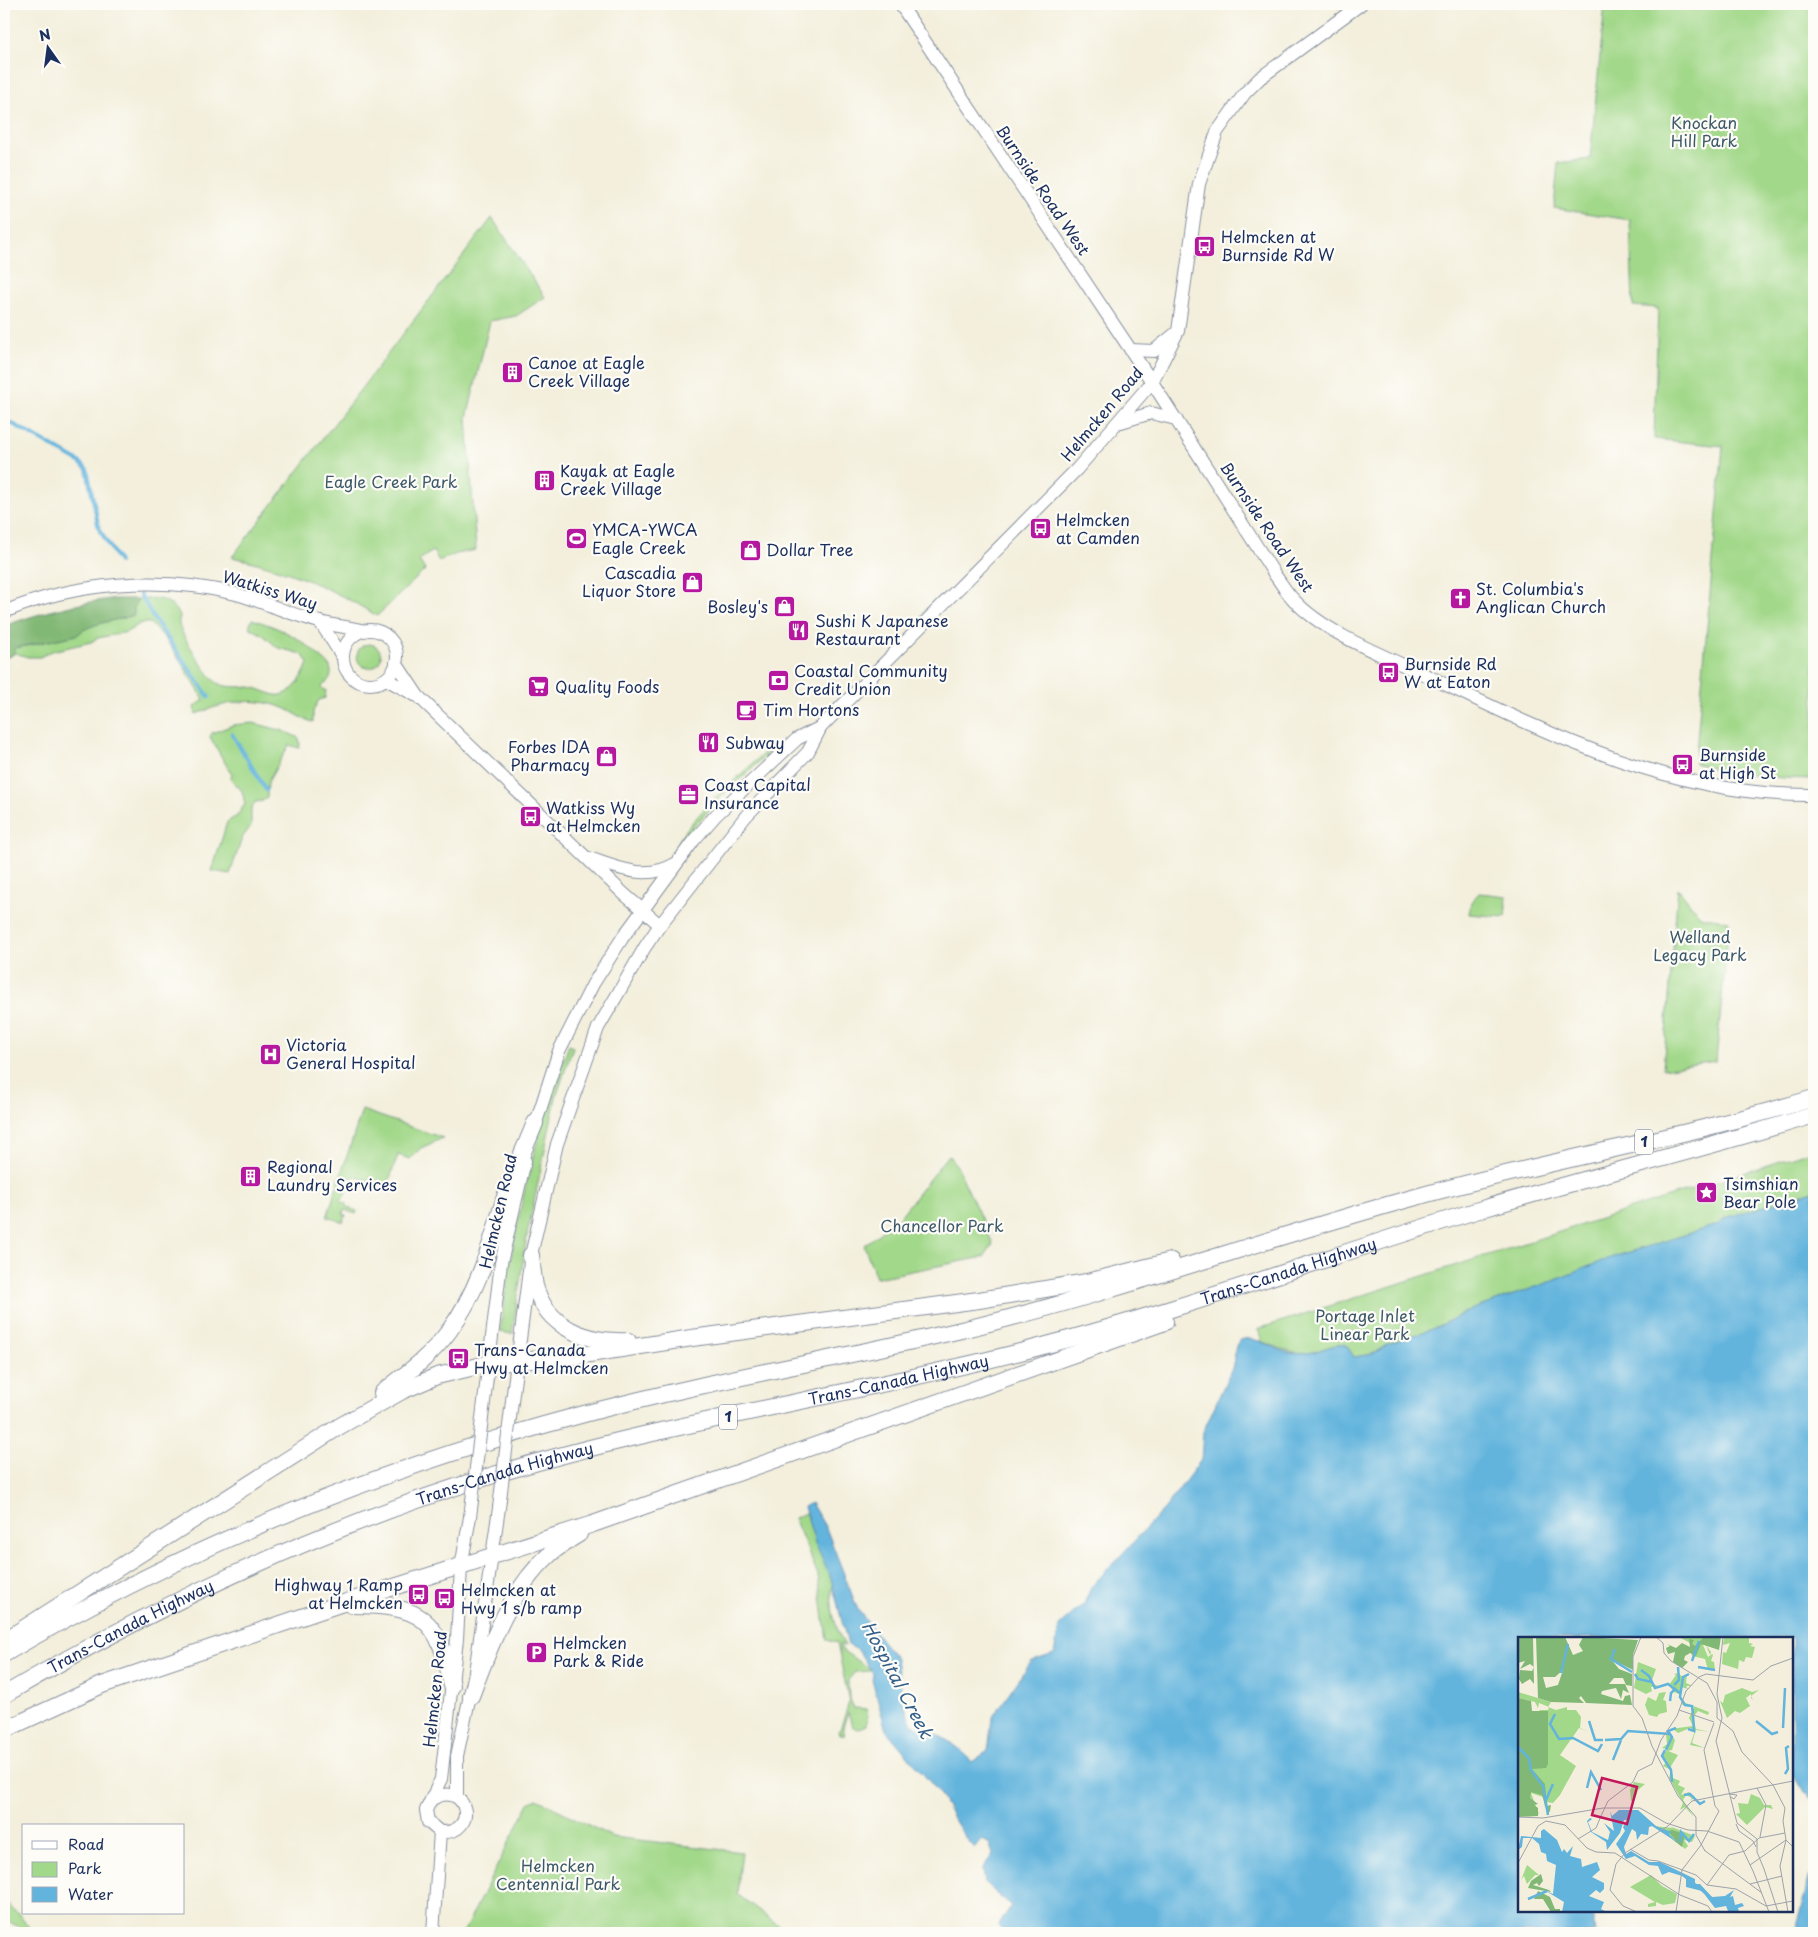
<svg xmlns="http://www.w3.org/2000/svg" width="1818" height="1937" font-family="'Playpen Sans',sans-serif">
<rect width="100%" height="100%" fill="#fdfcf7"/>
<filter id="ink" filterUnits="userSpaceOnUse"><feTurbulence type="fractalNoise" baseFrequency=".02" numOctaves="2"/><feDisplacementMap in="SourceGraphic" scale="10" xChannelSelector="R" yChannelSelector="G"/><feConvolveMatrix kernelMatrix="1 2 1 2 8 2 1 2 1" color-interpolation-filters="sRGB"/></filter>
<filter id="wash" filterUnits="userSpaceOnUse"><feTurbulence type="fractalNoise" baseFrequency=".0096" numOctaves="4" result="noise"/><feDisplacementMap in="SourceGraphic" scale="20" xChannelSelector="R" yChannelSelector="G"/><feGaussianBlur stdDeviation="1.12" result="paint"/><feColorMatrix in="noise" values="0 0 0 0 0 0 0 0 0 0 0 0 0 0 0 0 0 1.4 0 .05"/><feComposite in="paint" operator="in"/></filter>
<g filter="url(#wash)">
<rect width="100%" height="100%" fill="#f3efdc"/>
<!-- green -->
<g fill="#a2d889" stroke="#5e8474">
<path d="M1605 4H1814V779C1775 778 1733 776 1695 763L1723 446 1654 439 1658 308 1633 306 1630 220 1554 208 1558 163 1590 159Z"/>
<path d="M492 218 545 297 516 316 490 321 467 418 476 550 456 554 439 561 433 551 419 560 425 570 377 616C332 588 284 568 232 557Z"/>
<path d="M138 599C160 599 167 596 180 616 180 619 178 621 179 624 180 633 208 676 216 682 226 689 238 686 250 687 258 688 267 693 275 695 292 698 304 675 308 663L302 654 278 648 263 635 249 627 252 619C279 628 296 635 317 654 323 660 331 663 331 672 332 679 325 683 321 688L326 690 325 698 319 700 313 711V722C303 720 294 712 284 708 253 696 226 702 196 714L194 707 204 700C191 678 178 657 164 637 160 632 154 628 150 623H141L127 632 98 638 91 642 52 651 40 657H28L15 653V648C36 645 54 639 75 635 80 634 76 634 81 631 91 625 114 619 125 618Z"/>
<circle cx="369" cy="656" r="12"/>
<path d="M253 723 284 731 299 738 300 744 299 748 289 745 268 782 267 797 263 801 255 802 251 810V826L242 838 230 874 212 871 227 822 237 816 245 804 242 791 230 778 232 775 210 737 212 733 233 725Z"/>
<path d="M773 745 775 747 722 796 678 844C686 820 752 765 773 745Z"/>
<path d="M1678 888 1700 916 1729 921 1716 1061 1663 1069Z"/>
<path d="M1479 893 1507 896 1505 917 1469 914 1471 902Z"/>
<path d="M569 1045 573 1047 556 1097 527 1235 512 1334 500 1332C512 1235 533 1137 569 1045Z"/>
<path d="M362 1110 443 1138 421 1148 410 1159 398 1155 387 1187 353 1176 341 1202 347 1204 346 1207 357 1211 356 1214 344 1210 343 1214 346 1215 343 1222 327 1217Z"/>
<path d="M1814 1150V1191L1725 1218 1717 1225 1607 1259 1556 1280 1465 1312 1438 1327 1388 1344 1373 1354 1354 1357 1346 1345C1332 1343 1321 1351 1308 1353 1291 1356 1278 1346 1262 1342L1258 1329Z"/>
<path d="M948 1155 957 1166 993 1244 984 1257 876 1278 864 1245 898 1219Z"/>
<path d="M805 1513 835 1587 832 1588C830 1608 835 1628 845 1646L840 1644 842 1650 872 1671 855 1672 848 1680 849 1697 854 1708 866 1709 868 1715 866 1725 857 1729 852 1726 848 1712 843 1727 845 1736 839 1733 849 1702 837 1643 827 1640 818 1575 794 1518Z"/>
<path d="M537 1799 612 1837 742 1852 737 1894 789 1933H463L529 1803Z"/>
<path d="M4 1902 21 1916 33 1933H23L17 1926 4 1919Z"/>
</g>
<!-- forest -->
<path fill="#81b875" stroke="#4e746a" d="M110 599H138L134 606V615C117 621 90 622 77 635L15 648V653L11 656 4 658V626C39 613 73 604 110 599Z"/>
<!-- water -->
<g fill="#62b4dd" stroke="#3e729e">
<path d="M1814 1191V1801L1792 1776V1638H1519V1911H1592L1595 1933H1003L999 1925 1011 1906 985 1883 983 1868 993 1854 989 1843 981 1840 975 1848C966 1841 944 1804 940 1794L886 1730 872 1680 873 1674 858 1650 848 1645 831 1579 815 1543 804 1507 811 1503 826 1528 858 1610 896 1659 904 1704 912 1725C933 1731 959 1744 972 1762L988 1751 992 1718 1032 1661 1054 1654 1059 1626 1084 1604 1091 1587 1165 1508 1201 1460 1203 1432 1235 1361C1231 1319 1270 1348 1289 1353 1293 1354 1300 1354 1305 1353 1319 1353 1331 1343 1346 1345L1354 1357 1373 1354 1388 1344 1438 1327 1465 1312 1556 1280 1607 1259 1717 1225 1725 1218Z"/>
<path d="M1814 1864V1933H1795Z"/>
</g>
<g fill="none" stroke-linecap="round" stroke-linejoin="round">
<!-- stream -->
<g stroke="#62b4dd" stroke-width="4">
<path d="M4 419 78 461 87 469 99 529 119 562"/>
<path d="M140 594 154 619 209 697"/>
<path d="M232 734 266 790"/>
</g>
</g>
</g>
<g filter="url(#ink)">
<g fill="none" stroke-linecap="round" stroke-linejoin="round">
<defs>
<g id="secondary">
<path d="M900 4 1152 382 1275 575C1281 583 1286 592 1293 599 1324 634 1392 659 1434 679 1554 737 1678 797 1814 795"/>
<path d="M1131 350 1154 351 1175 334"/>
<path d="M1121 422 1151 413 1176 419"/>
<path d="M4 612C75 582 161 575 236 594 265 602 291 615 320 622 334 626 350 627 364 631"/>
<path d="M320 622 342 656"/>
<circle cx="370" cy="657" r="27"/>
<path d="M396 663 418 696 624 894 660 925"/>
<path d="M386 679 415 695"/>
<path d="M589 858C617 868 647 881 675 864"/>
<path d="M533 1132 559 1051 593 984 623 937 694 840 716 815 797 739 821 727"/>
<path d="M512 1401 531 1255 557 1144 598 1028 645 947 660 925 746 816 808 752 821 727 1077 469 1152 382 1178 331 1199 184 1217 132 1245 93 1260 78 1361 4"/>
<path d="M483 1410 501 1263 525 1161"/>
<path d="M457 1797V1756L475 1672 499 1508"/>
<path d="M431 1800C467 1777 481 1835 440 1832L428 1822 426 1810 441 1779 457 1639 461 1567 470 1517"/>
<path d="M433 1933 440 1832"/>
</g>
<g id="highway">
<path d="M531 1255C532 1265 533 1276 535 1286 547 1328 587 1343 628 1341"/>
<path d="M382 1393C406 1374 431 1356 449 1331 480 1289 492 1240 507 1190 515 1168 526 1146 535 1123"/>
<path d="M352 1605C422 1605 439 1618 452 1686"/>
<path d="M4 1641 340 1426 402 1391 437 1376 487 1364 576 1356 692 1338 979 1300 1087 1282 1171 1261"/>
<path d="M4 1654C186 1547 380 1468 584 1414 707 1381 833 1360 957 1331 1113 1294 1262 1239 1416 1197 1548 1160 1683 1138 1814 1098"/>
<path id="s1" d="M4 1695C167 1599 338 1520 520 1467 686 1419 857 1394 1024 1351 1179 1311 1329 1256 1482 1209 1592 1176 1704 1149 1814 1115"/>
<path d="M471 1696C490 1646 509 1591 550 1554 559 1546 569 1540 579 1534"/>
<path d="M4 1730 102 1685 337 1605 593 1524 1165 1322"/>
</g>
</defs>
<!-- secondary casing -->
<use href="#secondary" stroke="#878f9d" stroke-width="14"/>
<!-- highway casing -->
<use href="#highway" stroke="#878f9d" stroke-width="18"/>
<!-- secondary -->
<use href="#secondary" stroke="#fff" stroke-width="12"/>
<!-- highway -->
<use href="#highway" stroke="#fff" stroke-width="16"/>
<defs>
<g id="secondary-bridge">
<path d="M499 1508 512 1401"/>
<path d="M470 1517 483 1410"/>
</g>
</defs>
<!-- secondary-bridge casing -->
<use href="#secondary-bridge" stroke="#878f9d" stroke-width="14" stroke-linecap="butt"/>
<!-- secondary-bridge -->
<use href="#secondary-bridge" stroke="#fff" stroke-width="12"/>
</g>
</g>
<!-- icons -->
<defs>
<symbol id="bus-square" viewBox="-11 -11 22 22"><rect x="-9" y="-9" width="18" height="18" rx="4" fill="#b5179e" stroke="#fdfcf7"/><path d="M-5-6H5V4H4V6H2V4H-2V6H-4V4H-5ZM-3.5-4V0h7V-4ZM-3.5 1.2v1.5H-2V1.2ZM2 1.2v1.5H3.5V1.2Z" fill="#fff"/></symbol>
<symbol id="building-square" viewBox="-11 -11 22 22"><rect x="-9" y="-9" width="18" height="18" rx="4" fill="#b5179e" stroke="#fdfcf7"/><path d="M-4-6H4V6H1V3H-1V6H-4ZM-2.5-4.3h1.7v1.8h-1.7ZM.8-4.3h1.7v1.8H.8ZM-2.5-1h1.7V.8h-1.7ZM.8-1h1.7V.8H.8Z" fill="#fff"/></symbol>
<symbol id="stadium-square" viewBox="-11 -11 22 22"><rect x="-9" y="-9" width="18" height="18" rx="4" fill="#b5179e" stroke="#fdfcf7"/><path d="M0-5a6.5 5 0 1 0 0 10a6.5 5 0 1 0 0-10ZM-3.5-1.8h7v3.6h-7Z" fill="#fff"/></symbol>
<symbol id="shop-square" viewBox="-11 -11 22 22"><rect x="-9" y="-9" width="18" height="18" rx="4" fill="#b5179e" stroke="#fdfcf7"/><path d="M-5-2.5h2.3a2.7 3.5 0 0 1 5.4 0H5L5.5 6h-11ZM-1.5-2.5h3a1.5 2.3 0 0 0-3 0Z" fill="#fff"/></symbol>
<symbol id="church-square" viewBox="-11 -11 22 22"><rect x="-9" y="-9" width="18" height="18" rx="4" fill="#b5179e" stroke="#fdfcf7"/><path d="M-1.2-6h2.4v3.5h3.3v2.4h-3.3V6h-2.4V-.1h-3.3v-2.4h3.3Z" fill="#fff"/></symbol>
<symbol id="restaurant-square" viewBox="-11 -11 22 22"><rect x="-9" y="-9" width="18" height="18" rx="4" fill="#b5179e" stroke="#fdfcf7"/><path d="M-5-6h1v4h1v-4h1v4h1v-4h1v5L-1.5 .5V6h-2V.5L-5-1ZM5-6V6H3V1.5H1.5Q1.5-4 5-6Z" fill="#fff"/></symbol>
<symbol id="bank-square" viewBox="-11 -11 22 22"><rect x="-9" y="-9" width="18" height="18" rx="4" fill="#b5179e" stroke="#fdfcf7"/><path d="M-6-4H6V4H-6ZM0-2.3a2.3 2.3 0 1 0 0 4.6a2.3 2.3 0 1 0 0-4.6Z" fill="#fff"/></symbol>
<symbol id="supermarket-square" viewBox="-11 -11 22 22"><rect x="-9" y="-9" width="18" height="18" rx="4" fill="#b5179e" stroke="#fdfcf7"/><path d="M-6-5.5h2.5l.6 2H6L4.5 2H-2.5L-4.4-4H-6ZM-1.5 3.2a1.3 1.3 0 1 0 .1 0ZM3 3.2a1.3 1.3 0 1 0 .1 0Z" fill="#fff"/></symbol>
<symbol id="cafe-square" viewBox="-11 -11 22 22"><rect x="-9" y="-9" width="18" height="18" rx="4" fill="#b5179e" stroke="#fdfcf7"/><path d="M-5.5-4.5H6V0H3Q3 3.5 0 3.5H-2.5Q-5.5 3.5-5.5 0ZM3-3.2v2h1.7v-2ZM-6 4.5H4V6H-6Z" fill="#fff"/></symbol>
<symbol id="office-square" viewBox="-11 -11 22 22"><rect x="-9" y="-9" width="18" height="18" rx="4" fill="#b5179e" stroke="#fdfcf7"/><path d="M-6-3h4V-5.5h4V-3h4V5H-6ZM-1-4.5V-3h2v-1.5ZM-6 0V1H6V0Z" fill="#fff"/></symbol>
<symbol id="hospital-square" viewBox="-11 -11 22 22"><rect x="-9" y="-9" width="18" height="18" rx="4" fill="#b5179e" stroke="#fdfcf7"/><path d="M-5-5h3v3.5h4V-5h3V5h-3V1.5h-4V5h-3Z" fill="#fff"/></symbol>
<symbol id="sight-square" viewBox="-11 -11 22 22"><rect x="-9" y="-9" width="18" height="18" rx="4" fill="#b5179e" stroke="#fdfcf7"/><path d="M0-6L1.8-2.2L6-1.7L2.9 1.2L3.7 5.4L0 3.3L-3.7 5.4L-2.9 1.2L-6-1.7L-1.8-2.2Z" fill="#fff"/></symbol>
<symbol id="parking-square" viewBox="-11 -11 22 22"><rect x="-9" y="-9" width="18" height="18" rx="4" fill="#b5179e" stroke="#fdfcf7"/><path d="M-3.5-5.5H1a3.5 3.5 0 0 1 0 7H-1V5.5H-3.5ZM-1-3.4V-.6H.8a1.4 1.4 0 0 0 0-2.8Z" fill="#fff"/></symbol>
</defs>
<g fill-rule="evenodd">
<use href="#bus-square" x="1192" y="234" width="25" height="25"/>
<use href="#building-square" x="500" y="360" width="25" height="25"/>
<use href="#building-square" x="532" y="468" width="25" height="25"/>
<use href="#bus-square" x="1028" y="516" width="25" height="25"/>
<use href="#stadium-square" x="564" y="526" width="25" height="25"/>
<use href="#shop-square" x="738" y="538" width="25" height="25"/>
<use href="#shop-square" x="680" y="570" width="25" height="25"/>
<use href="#church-square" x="1448" y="586" width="25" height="25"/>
<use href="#shop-square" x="772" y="594" width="25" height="25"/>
<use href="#restaurant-square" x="786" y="618" width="25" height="25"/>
<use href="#bus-square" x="1376" y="660" width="25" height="25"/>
<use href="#bank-square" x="766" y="668" width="25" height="25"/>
<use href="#supermarket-square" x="526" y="674" width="25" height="25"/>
<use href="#cafe-square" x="734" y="698" width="25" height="25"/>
<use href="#restaurant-square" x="696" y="730" width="25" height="25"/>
<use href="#shop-square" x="594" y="744" width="25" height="25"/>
<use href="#bus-square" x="1670" y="752" width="25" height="25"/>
<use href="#office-square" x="676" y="782" width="25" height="25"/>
<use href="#bus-square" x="518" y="804" width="25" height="25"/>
<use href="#hospital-square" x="258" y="1042" width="25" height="25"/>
<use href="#building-square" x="238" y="1164" width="25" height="25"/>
<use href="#sight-square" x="1694" y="1180" width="25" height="25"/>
<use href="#bus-square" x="446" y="1346" width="25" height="25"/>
<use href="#bus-square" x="406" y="1582" width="25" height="25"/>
<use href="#bus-square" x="432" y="1586" width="25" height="25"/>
<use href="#parking-square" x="524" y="1640" width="25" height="25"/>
</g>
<g text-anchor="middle" stroke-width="4.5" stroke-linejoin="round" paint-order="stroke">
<!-- shield labels -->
<g fill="#fdfcf7" stroke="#5f6c8c" stroke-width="1">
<rect x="1635" y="1129.5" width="18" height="25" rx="4"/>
<rect x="719" y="1404.5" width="18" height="25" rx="4"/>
</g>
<g font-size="15" font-weight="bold" fill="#1b2f5e">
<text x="1644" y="1147">1</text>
<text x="728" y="1422">1</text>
</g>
<!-- park labels -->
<g font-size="16" fill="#3d5969" stroke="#fdfcf7">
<text x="1704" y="129">Knockan<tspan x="1704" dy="18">Hill Park</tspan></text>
<text x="391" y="488">Eagle Creek Park</text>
<text x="1700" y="943">Welland<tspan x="1700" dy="18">Legacy Park</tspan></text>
<text x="942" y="1232">Chancellor Park</text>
<text x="1365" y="1322">Portage Inlet<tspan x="1365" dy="18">Linear Park</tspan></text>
<text x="558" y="1872">Helmcken<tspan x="558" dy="18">Centennial Park</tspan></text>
</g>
<!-- street labels -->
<g font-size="16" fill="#1b2f5e" stroke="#fdfcf7">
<text transform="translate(1043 190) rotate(56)" y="6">Burnside Road West</text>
<text transform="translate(1102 414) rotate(-50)" y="6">Helmcken Road</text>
<text transform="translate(1267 527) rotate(56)" y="6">Burnside Road West</text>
<text transform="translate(270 590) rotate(17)" y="6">Watkiss Way</text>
<text transform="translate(498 1211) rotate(-77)" y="6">Helmcken Road</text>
<text dy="6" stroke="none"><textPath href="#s1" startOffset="1359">Trans-Canada Highway</textPath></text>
<text dy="6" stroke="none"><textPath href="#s1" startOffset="954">Trans-Canada Highway</textPath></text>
<text dy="6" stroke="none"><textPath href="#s1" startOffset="549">Trans-Canada Highway</textPath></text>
<text dy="6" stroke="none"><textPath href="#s1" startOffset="144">Trans-Canada Highway</textPath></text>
<text transform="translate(435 1689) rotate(-84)" y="6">Helmcken Road</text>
</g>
<!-- poi labels -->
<g font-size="16" fill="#1b2f5e" stroke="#fdfcf7" text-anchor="start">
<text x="1221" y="243">Helmcken at<tspan x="1221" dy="18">Burnside Rd W</tspan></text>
<text x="528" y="369">Canoe at Eagle<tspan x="528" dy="18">Creek Village</tspan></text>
<text x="560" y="477">Kayak at Eagle<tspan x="560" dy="18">Creek Village</tspan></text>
<text x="1056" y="526">Helmcken<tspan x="1056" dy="18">at Camden</tspan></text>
<text x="592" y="536">YMCA-YWCA<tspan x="592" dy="18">Eagle Creek</tspan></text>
<text x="766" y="556">Dollar Tree</text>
<text x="676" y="579" text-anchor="end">Cascadia<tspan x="676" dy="18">Liquor Store</tspan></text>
<text x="1476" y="595">St. Columbia's<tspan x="1476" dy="18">Anglican Church</tspan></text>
<text x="768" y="613" text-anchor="end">Bosley's</text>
<text x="815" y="627">Sushi K Japanese<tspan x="815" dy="18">Restaurant</tspan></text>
<text x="1404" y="670">Burnside Rd<tspan x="1404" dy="18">W at Eaton</tspan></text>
<text x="794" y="677">Coastal Community<tspan x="794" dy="18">Credit Union</tspan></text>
<text x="555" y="693">Quality Foods</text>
<text x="763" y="716">Tim Hortons</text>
<text x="725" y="749">Subway</text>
<text x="590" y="753" text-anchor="end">Forbes IDA<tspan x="590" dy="18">Pharmacy</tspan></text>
<text x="1699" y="761">Burnside<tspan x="1699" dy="18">at High St</tspan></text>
<text x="704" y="791">Coast Capital<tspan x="704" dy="18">Insurance</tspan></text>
<text x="546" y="814">Watkiss Wy<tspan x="546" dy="18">at Helmcken</tspan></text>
<text x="286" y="1051">Victoria<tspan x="286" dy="18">General Hospital</tspan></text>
<text x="267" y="1173">Regional<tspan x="267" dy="18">Laundry Services</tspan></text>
<text x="1723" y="1190">Tsimshian<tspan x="1723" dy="18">Bear Pole</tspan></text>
<text x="474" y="1356">Trans-Canada<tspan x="474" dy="18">Hwy at Helmcken</tspan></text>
<text x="403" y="1591" text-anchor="end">Highway 1 Ramp<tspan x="403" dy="18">at Helmcken</tspan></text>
<text x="461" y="1596">Helmcken at<tspan x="461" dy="18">Hwy 1 s/b ramp</tspan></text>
<text x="553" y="1649">Helmcken<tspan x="553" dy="18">Park &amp; Ride</tspan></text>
</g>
<!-- water labels -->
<g font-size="18" font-style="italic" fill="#345e8a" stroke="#fdfcf7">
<text transform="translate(897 1680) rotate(62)" y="6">Hospital Creek</text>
</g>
</g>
<!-- overview -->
<g transform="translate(1518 1637)">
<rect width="275" height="275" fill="#f3efdc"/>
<path d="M161 0H203L188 8 193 15 192 18 188 8H185L190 20 194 17 195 18 193 24 190 23 196 25 197 33H190L187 22 174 19 172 6ZM206 0H231V6L235 7 232 9 237 10 234 21 228 20 226 25 221 23 220 32 204 27 205 15 208 16 212 6 205 8ZM120 25 138 32 133 46 140 49 133 50 134 54 128 57 116 51ZM160 36 166 41 169 37 168 46 175 49H168L170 52 163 50 161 57 166 59 156 55 151 48 158 38 156 37ZM224 51 234 55 241 53 233 59 235 63 233 61V57L228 61 232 69 222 76 217 74 209 81 202 64 205 66 207 58ZM0 55 33 65 30 70 38 73 49 70V73H58L63 80 62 91 71 95 61 91 42 118 58 129 42 158 35 166 28 165 27 171 25 160 13 156 21 177 0 180V100L22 73H30L31 70 21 66 20 71 17 65 0 61ZM148 55 145 63 148 64 149 75 141 77 139 80 131 78 127 68 130 60 138 64 141 56ZM165 65 191 75 190 78 180 74 175 80 178 92 192 95 178 93 176 99 174 106 187 111 172 108 177 94 172 91 160 96 155 92 151 95 157 103 154 113 150 114 160 118 153 129 155 141 162 144 160 148 167 151 163 158 171 155 177 160 172 164 174 161 168 158 165 163 176 180 167 170 162 173 165 166 151 141 153 133 145 129 149 124 144 119 150 112 144 111 149 107 148 97 152 92 175 89 171 81 176 70 164 68ZM116 145 127 147 120 153 116 165 113 164 112 153ZM233 157 242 161 246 168H253L255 172 247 170 229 188 218 177 222 176 220 166 230 167ZM134 189 155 191 151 189 177 199 174 205 166 203 170 209 167 212 148 195ZM9 228 21 238H17L9 247 6 239 3 243ZM133 238 144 249 159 257 157 266 145 268 138 265V269L130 270V267L137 265 112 250Z" fill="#a2d889"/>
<path d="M0 0H15L16 47 12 42 4 47 1 42 2 33 14 34 16 30 12 27 2 32 7 24 0 26ZM18 0H47L55 18 65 14 61 8 65 0 120 3 115 18V33L93 22 101 32 114 37V49L108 48 105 41H96L91 47H107L111 56 105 53 103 62 98 51 84 54 83 57 105 64 107 59 112 58 114 68 68 66 63 59 61 61 66 66 33 65 20 61ZM45 33 40 48 28 51 25 40H37ZM203 0 201 13 183 7 178 19 172 16 167 19 166 23 170 25 164 31 155 25 157 15 150 17 148 11 152 9 149 7 158 11 164 6 172 10 171 2 176 3 174 7 177 9 185 1ZM0 61 13 64 14 74H30V127L28 131 14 132 27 147 29 169 33 168 32 174 30 177 24 158 13 155 12 161 20 167 16 168 20 171V179L0 180ZM154 193 167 197 164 210 154 202 158 204 150 194ZM23 237 25 244 21 249 19 246 15 248 31 253 33 255 10 251 13 244ZM20 254 32 260 37 272H42V275H33L25 262H16Z" fill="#81b875" fill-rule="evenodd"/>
<path d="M101 173H120L138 189 153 195 151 197 160 206 163 203 162 205 160 206 134 189 131 190 130 198 123 197 119 203 118 195 114 192 106 210 108 217 113 214 131 225H142L177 242V247H182L194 260 207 259 216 253 212 260 215 259 217 268 224 266 226 269 220 271 221 275 210 274 208 269 197 271 184 254 168 250V242L164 239 151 235 144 238 140 229 131 228 117 219 108 222 98 207 107 194 105 190 109 183H106L102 196 89 213 88 205 73 195 69 184 72 181 74 182 70 185 74 195 90 203 92 195 86 186 96 194 92 174 94 179ZM26 192 39 203 44 215 46 212 49 216 55 209 52 219 63 222 64 230 79 225 82 233 74 240 86 246V252L82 256 78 253 71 259 86 265 83 272 89 275H44L46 265 28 254 35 257 38 228 29 224 28 217 23 215 21 207 14 201H5L4 210 0 213 3 199 23 201V194Z" fill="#62b4dd"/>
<path fill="none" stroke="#62b4dd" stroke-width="2.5" d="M97 12 93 22 114 35M174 24 181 4M180 30 197 33M123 33 131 39 137 51 150 47 162 56M43 36 50 7M117 37 120 42 134 45M171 37 165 40 162 60 167 68 174 69 175 77M156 48 161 43 160 30M152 64 153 56 158 51M37 77 32 87 41 102 55 101 80 114 84 107M71 84 77 103H85M238 84 254 97 260 95M265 91 267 51M170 92 176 94 175 78M87 103 103 102 110 94 152 97M0 110 11 121 13 133 25 149 30 178M147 113 144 119 153 133 154 145M148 113 154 100 150 94 158 91M95 123 103 103M267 137 270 132 268 111 271 109M69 151 73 135 83 153M166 158 172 157 182 167 187 164M28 163 35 147M162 205 163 195 171 204 176 197M168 240 197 264 216 268M10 262 29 254"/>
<path fill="none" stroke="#9da2aa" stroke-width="1" d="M123 0 115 20V69L124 81 134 109 160 159 178 180V198L187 214M138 0 145 6 146 16 153 24 189 46 199 65V81L215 94 224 115 255 148 267 171 265 184 268 203 262 229 270 275M205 0 199 57 204 81 198 104 219 186 239 202V215L246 232M161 73 196 85M239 151 248 168 242 200M211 157 219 158 216 162 213 160M83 179 90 164 115 145 120 134 134 127 143 103 159 79 168 54 181 40 188 37 235 43 253 29 275 21M0 180 25 181 85 171H122L148 186 170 193 189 194 221 205 235 234M218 187 221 194 235 204 238 210M60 202 78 191 83 179M112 212 131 223 140 224 178 238 189 248M186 213 244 256M0 226 20 189 28 184 47 188 69 211 78 215 97 216 162 258 190 269 194 275M232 228 268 203 275 210M246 232 260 275M235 234 251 275M232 247 264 239M189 248 211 218 227 214 241 201 267 196M189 248 218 252 248 269 275 264M119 275 105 269 92 253 98 227 107 216 150 189 174 164 275 144M158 275 164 233 183 208 201 174 197 169 186 113 196 86"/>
<path fill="#c2185b" fill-opacity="0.15" stroke="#c2185b" stroke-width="2.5" d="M84 141 119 150 109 187 74 178Z"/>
<rect width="275" height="275" fill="none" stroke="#1b2f5e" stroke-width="2.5"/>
</g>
<!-- margin -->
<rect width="1818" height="1937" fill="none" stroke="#fdfcf7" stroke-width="20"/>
<!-- legend -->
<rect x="22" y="1824" width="162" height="90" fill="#fdfcf7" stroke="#a3aaba"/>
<rect x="32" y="1841" width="25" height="8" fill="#ffffff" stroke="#a3aaba"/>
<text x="68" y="1850" font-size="15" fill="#1b2f5e">Road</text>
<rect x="32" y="1862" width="25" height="15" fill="#a2d889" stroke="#a3aaba"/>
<text x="68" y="1874" font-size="15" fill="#1b2f5e">Park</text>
<rect x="32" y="1887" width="25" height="15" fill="#62b4dd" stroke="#a3aaba"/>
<text x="68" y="1900" font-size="15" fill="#1b2f5e">Water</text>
<!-- north arrow -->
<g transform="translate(48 48) rotate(346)" stroke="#fdfcf7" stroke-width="4" paint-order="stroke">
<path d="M0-4L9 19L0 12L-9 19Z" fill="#1b2f5e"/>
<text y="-8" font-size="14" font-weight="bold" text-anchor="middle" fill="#1b2f5e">N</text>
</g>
</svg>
